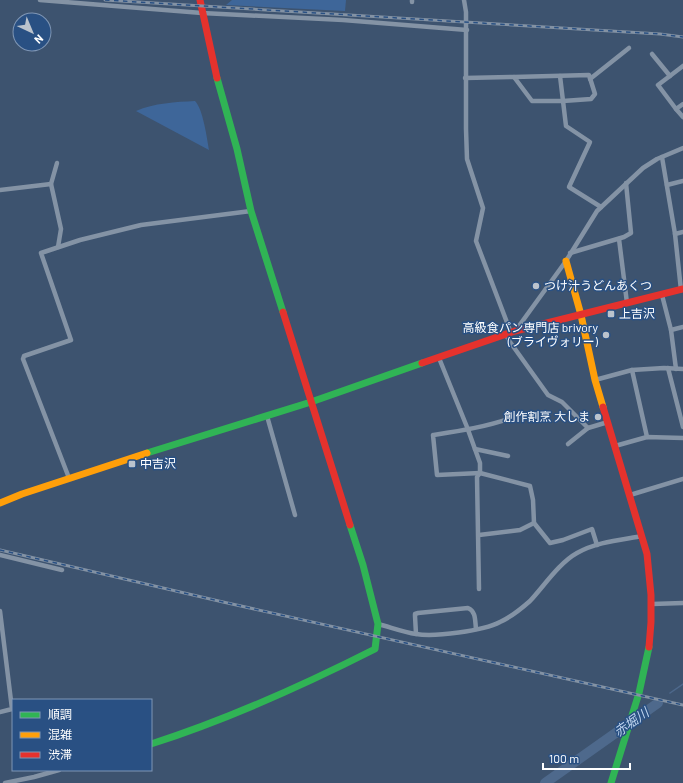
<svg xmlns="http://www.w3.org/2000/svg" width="683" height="783" font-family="Barlow,'Noto Sans JP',sans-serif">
<rect width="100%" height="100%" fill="#3d536f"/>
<!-- green -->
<g fill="#3e6699">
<path d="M232 0H346L345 11 226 5Z"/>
<path d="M195 101C203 109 207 138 209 150L136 111C154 103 176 102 195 101Z"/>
</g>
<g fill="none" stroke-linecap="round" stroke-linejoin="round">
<!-- stream -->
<path stroke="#4e698c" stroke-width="1.5" d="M670 693 683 684"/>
<!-- river -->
<path stroke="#4e698c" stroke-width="10" d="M545 783 658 703"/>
<!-- street -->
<g stroke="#8493a5" stroke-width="4.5">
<path d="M40 0 202 13 343 20 467 30"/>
<path d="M412 0V2"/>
<path d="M464 0 466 12V129L467 159 483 208 476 241 511 333"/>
<path d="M652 54 670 76"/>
<path d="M589 75 595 94 591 99 563 101H532L514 77Z"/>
<path d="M560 76 566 126 590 142 569 187 601 207"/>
<path d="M465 78 514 77"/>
<path d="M590 79 629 48"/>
<path d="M683 104 676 109 683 117"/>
<path d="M676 109 658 85 683 66"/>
<path d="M662 157 675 234 681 290"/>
<path d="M57 163 51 184 61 229 58 247"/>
<path d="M667 185 683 181"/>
<path d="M0 190 51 184"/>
<path d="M675 234 683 232"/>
<path d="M619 239 627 303"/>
<path d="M570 253 624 237 631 233 626 183"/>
<path d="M662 295 671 330 676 369"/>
<path d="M516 330 566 261 597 211 643 168 657 159 683 148"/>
<path d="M671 330 683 327"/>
<path d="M506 335 510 342 548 395 562 402 588 428"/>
<path d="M439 358 467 427 480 463V473L477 477 479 589"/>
<path d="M668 368 683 427"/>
<path d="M632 370 647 437"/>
<path d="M595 380 632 370 664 368 683 369"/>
<path d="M267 416 295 515"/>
<path d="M511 418C486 427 459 431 433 435L437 475 480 473 530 486 533 500 534 523 550 543 563 540 592 529 597 545"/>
<path d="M568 444 588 428 608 422"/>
<path d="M615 446 647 437 683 438"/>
<path d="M475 449 508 456"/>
<path d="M69 478 23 359 24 356 71 340 41 253 80 240 141 225 251 211"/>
<path d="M630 495 683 479"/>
<path d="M479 535 520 530 534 523"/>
<path d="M0 555 62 570"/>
<path d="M652 604 683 603"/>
<path d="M0 611 12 709 0 712"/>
<path d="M378 624C390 627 403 632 416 634 435 637 483 631 500 622 511 617 521 609 530 601 544 586 559 563 577 553 596 542 620 540 642 536"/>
<path d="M416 634 415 616V614L418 613 468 608C476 611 475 621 476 629"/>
<path d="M5 783 34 777 59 770"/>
</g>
<!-- fast -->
<g stroke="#30b455" stroke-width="7">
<path d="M217 78 237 149 251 211 283 312"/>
<path d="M147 453 311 402 422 363"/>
<path d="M151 744C229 719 302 686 375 649L378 624 363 565 350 525"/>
<path d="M611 783 639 693 649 647"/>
</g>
<!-- slow -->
<g stroke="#ff9f0a" stroke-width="7">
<path d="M566 261 581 315 595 380 603 407"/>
<path d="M0 503 22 494 147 453"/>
</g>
<!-- jam -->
<g stroke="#e5322d" stroke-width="7">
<path d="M200 0 217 78"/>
<path d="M283 312 350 525"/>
<path d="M422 363 515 331 683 289"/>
<path d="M603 407 647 554 651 595V622L649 647"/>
</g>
<defs>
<g id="rail">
<path d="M105 0 660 34 683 37"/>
<path d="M0 550 223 602 683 705"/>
</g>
</defs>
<!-- rail casing -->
<use href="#rail" stroke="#8392a4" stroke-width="3"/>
<!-- rail -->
<use href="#rail" stroke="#295083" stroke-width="1.5" stroke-dasharray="4.5" stroke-linecap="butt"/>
</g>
<!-- markers -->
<g fill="#bbc3cd" stroke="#295083" stroke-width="1.5">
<circle cx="536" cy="286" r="4"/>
<rect x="607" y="310" width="8" height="8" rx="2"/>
<circle cx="606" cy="335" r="4"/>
<circle cx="598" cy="417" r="4"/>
<rect x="128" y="460" width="8" height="8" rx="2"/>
</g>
<g text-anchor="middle" stroke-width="3" stroke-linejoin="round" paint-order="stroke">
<!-- poi labels -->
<g font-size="12" fill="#fff" stroke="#295083" text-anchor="start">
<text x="544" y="290">つけ汁うどんあくつ</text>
<text x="619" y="318">上吉沢</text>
<text x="598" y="332" text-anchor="end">高級食パン専門店 brivory<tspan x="598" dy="14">(ブライヴォリー)</tspan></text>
<text x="590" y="421" text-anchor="end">創作割烹 大しま</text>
<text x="140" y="468">中吉沢</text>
</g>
<!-- water labels -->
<g font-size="13" font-style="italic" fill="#bfd4ee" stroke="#295083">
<text transform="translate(631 722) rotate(-35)" y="5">赤堀川</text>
</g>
</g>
<!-- legend -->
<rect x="12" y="699" width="140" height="72" fill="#295083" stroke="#7f96b5"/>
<rect x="20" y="712" width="20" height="6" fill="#30b455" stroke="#7f96b5"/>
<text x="48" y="719" font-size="12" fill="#ffffff">順調</text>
<rect x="20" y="732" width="20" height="6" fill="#ff9f0a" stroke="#7f96b5"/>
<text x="48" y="739" font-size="12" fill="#ffffff">混雑</text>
<rect x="20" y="752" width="20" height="6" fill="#e5322d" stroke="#7f96b5"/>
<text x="48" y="759" font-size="12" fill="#ffffff">渋滞</text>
<!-- north arrow -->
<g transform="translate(32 32) rotate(136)"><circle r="19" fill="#295083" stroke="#7f96b5"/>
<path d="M0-3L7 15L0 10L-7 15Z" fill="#bbc3cd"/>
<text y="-6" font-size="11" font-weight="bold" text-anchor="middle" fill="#ffffff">N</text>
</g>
<!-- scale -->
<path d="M543 763v6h87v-6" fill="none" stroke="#ffffff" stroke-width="2"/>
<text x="549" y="763" font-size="12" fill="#ffffff" stroke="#295083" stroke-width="3" paint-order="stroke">100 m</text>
</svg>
